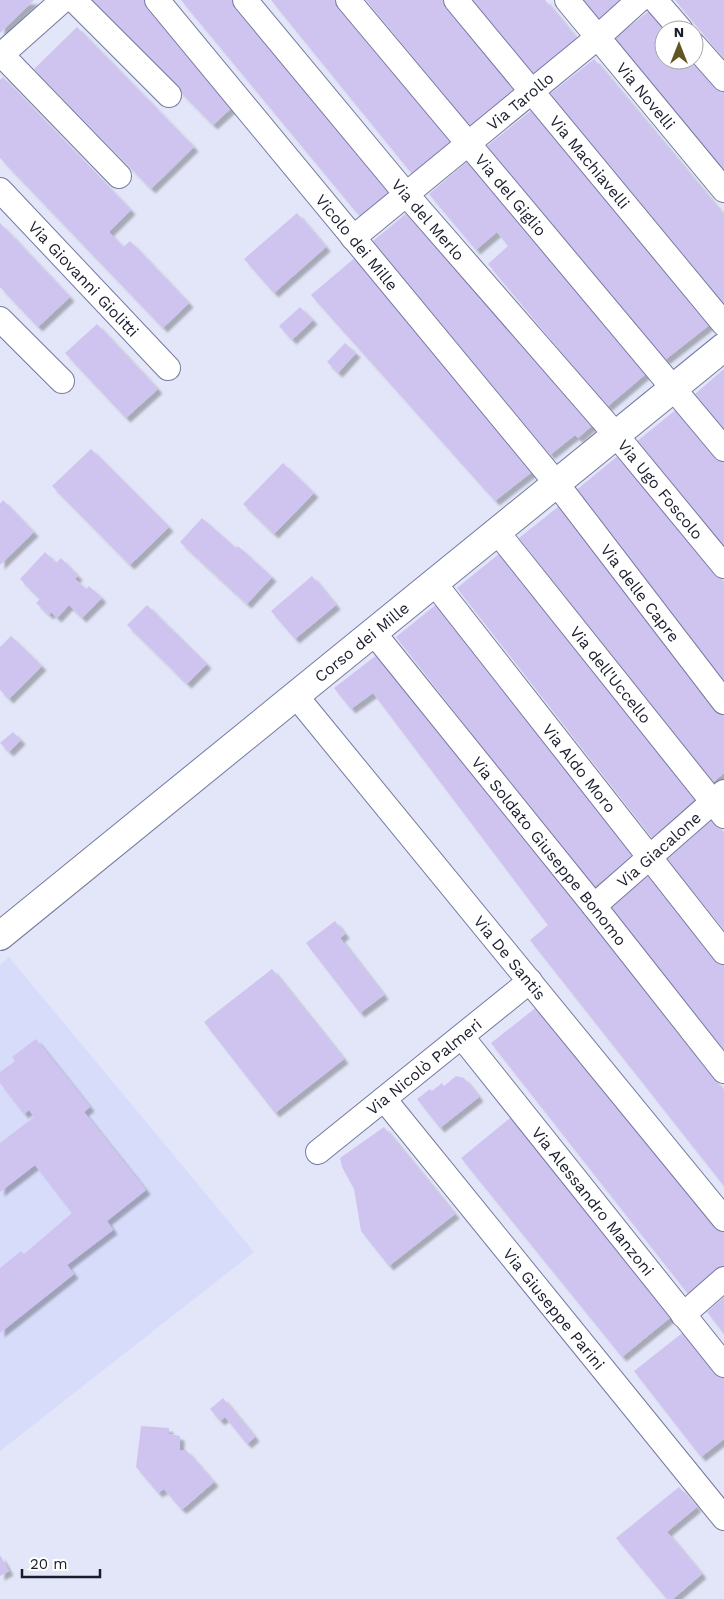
<svg xmlns="http://www.w3.org/2000/svg" width="724" height="1599" font-family="'Work Sans',sans-serif">
<defs>
<filter id="shadow"><feDropShadow dx="4.5" dy="4.5" stdDeviation="1" flood-color="#0004"/></filter>
</defs>
<rect width="100%" height="100%" fill="#e3e6f8"/>
<!-- built -->
<path fill="#d7dcfb" d="M9 957 254 1252 0 1451V965Z"/>
<!-- building -->
<g fill="#cfc4ef" filter="url(#shadow)">
<path d="M0 0H34L0 33Z"/>
<path d="M90 0H152L236 104 213 125Z"/>
<path d="M181 0H237L395 191 362 219Z"/>
<path d="M271 0H334L451 144 413 175Z"/>
<path d="M366 0H443L516 89 471 127Z"/>
<path d="M470 0H545L577 39 533 76Z"/>
<path d="M578 0H622L597 22Z"/>
<path d="M675 0H724V58L714 47Z"/>
<path d="M654 7 673 30H664V60H694V55L724 91V177L611 41Z"/>
<path d="M77 27 194 147 151 189 34 69Z"/>
<path d="M594 59 724 215V303L550 94Z"/>
<path d="M3 77 131 210 109 232 123 247 130 241 189 303 163 328 0 158V80Z"/>
<path d="M533 109 712 323 665 360 487 146Z"/>
<path d="M469 160 647 373 607 407 488 264 508 246 497 232 476 250 429 194Z"/>
<path d="M415 206 595 423 578 438 575 435 550 455 373 241Z"/>
<path d="M297 213 326 247 274 293 244 259Z"/>
<path d="M0 223 70 297 38 327 0 287Z"/>
<path d="M357 256 532 472 495 501 311 295Z"/>
<path d="M300 307 313 320 292 340 279 326Z"/>
<path d="M97 324 158 389 126 418 65 353Z"/>
<path d="M345 343 356 353 338 373 327 362Z"/>
<path d="M724 369V429L695 394Z"/>
<path d="M678 408 724 464V549L636 442Z"/>
<path d="M91 449 169 527 130 565 52 486Z"/>
<path d="M620 454 724 584V682L574 492Z"/>
<path d="M283 463 314 493 274 534 243 504Z"/>
<path d="M3 500 34 532 0 565V504Z"/>
<path d="M559 506 724 718V773L711 784 519 538Z"/>
<path d="M202 518 236 548 238 546 272 577 247 604 180 542Z"/>
<path d="M45 552 56 563 61 558 78 576 75 579 86 589 89 586 102 598 82 618 69 605 57 618 51 612 49 615 36 603 40 599 20 579Z"/>
<path d="M500 553 695 799 652 838 457 588Z"/>
<path d="M312 576 336 605 295 639 271 611Z"/>
<path d="M438 603 635 854 593 888 396 637Z"/>
<path d="M147 605 207 664 187 684 127 625Z"/>
<path d="M11 636 42 666 9 699 0 690V647Z"/>
<path d="M378 654 724 1092V1186L530 940 548 925 373 693 351 709 334 688Z"/>
<path d="M13 732 21 740 9 752 0 743Z"/>
<path d="M710 817 724 835V930L665 857Z"/>
<path d="M652 873 724 965V1056L608 907Z"/>
<path d="M335 921 345 934 340 938 384 995 360 1013 306 943Z"/>
<path d="M272 969 344 1059 275 1113 204 1022Z"/>
<path d="M538 1006 724 1235V1271L692 1299 491 1043Z"/>
<path d="M36 1039 90 1107 84 1112 146 1190 107 1221 113 1230 67 1265 74 1274 0 1333V1268L21 1251 24 1254 72 1213 35 1165 0 1192V1143L34 1117 29 1110 24 1114 0 1083V1072L15 1061 12 1057Z"/>
<path d="M456 1076 464 1078 479 1097 440 1128 417 1099 430 1089 432 1091 442 1083 444 1086Z"/>
<path d="M510 1118 671 1317 622 1357 461 1158Z"/>
<path d="M384 1127 455 1214 389 1266 361 1231 354 1189 342 1167 340 1158Z"/>
<path d="M724 1297V1334L707 1312Z"/>
<path d="M686 1330 724 1378V1439L701 1457 634 1371Z"/>
<path d="M223 1398 255 1437 247 1444 225 1417 220 1421 210 1409Z"/>
<path d="M141 1426 169 1428V1434L180 1436V1450H186L214 1482 184 1508 181 1509 164 1489 158 1493 136 1467Z"/>
<path d="M679 1487 697 1507 667 1532 702 1574 673 1599H667L616 1538Z"/>
<path d="M0 1555 9 1571 0 1576Z"/>
</g>
<g fill="none" stroke-linecap="round" stroke-linejoin="round">
<defs>
<g id="street">
<path d="M74 0 169 95"/>
<path id="s1" d="M157 0 557 484 724 702"/>
<path id="s2" d="M245 0 406 194 616 435 724 566"/>
<path id="s3" d="M348 0 724 449"/>
<path id="s4" d="M456 0 724 324"/>
<path id="s5" d="M567 0 724 190"/>
<path d="M655 0 681 30"/>
<path d="M694 45 724 79"/>
<path d="M0 53 119 176"/>
<path d="M0 56 63 0"/>
<path id="s6" d="M0 190 168 368"/>
<path id="s7" d="M353 238 598 37 639 0"/>
<path d="M0 319 62 381"/>
<path id="s8" d="M498 533 724 816"/>
<path id="s9" d="M435 584 724 952"/>
<path id="s10" d="M373 632 594 906 724 1071"/>
<path id="s11" d="M296 696 724 1219"/>
<path id="s12" d="M594 906 724 792"/>
<path id="s13" d="M462 1037 724 1365"/>
<path id="s14" d="M384 1099 724 1518"/>
<path id="s15" d="M318 1152 530 981"/>
<path d="M683 1315 724 1279"/>
</g>
<g id="secondary">
<path id="s16" d="M0 936 724 347"/>
</g>
</defs>
<!-- street casing -->
<use href="#street" stroke="#747aa1" stroke-width="26"/>
<!-- secondary casing -->
<use href="#secondary" stroke="#747aa1" stroke-width="30"/>
<!-- street -->
<use href="#street" stroke="#fff" stroke-width="24"/>
<!-- secondary -->
<use href="#secondary" stroke="#fff" stroke-width="28"/>
</g>
<g text-anchor="middle" stroke-width="4" stroke-linejoin="round" paint-order="stroke">
<!-- street labels -->
<g font-size="16" fill="#191c2b" stroke="#fff">
<text dy="6" stroke="none"><textPath href="#s5" startOffset="124">Via Novelli</textPath></text>
<text dy="6" stroke="none"><textPath href="#s7" startOffset="216">Via Tarollo</textPath></text>
<text dy="6" stroke="none"><textPath href="#s4" startOffset="210">Via Machiavelli</textPath></text>
<text dy="6" stroke="none"><textPath href="#s3" startOffset="254">Via del Giglio</textPath></text>
<text dy="6" stroke="none"><textPath href="#s2" startOffset="286">Via del Merlo</textPath></text>
<text dy="6" stroke="none"><textPath href="#s1" startOffset="314">Vicolo dei Mille</textPath></text>
<text dy="6" stroke="none"><textPath href="#s6" startOffset="122">Via Giovanni Giolitti</textPath></text>
<text dy="6" stroke="none"><textPath href="#s2" startOffset="642">Via Ugo Foscolo</textPath></text>
<text dy="6" stroke="none"><textPath href="#s1" startOffset="765">Via delle Capre</textPath></text>
<text dy="6" stroke="none"><textPath href="#s16" startOffset="466">Corso dei Mille</textPath></text>
<text dy="6" stroke="none"><textPath href="#s8" startOffset="181">Via dell'Uccello</textPath></text>
<text dy="6" stroke="none"><textPath href="#s9" startOffset="234">Via Aldo Moro</textPath></text>
<text dy="6" stroke="none"><textPath href="#s12" startOffset="86">Via Giacalone</textPath></text>
<text dy="6" stroke="none"><textPath href="#s10" startOffset="281">Via Soldato Giuseppe Bonomo</textPath></text>
<text dy="6" stroke="none"><textPath href="#s11" startOffset="338">Via De Santis</textPath></text>
<text dy="6" stroke="none"><textPath href="#s15" startOffset="136">Via Nicolò Palmeri</textPath></text>
<text dy="6" stroke="none"><textPath href="#s13" startOffset="210">Via Alessandro Manzoni</textPath></text>
<text dy="6" stroke="none"><textPath href="#s14" startOffset="270">Via Giuseppe Parini</textPath></text>
</g>
</g>
<!-- north arrow -->
<g transform="translate(679 45)"><circle r="24" fill="#ffffff" stroke="#a3a4aa"/>
<path d="M0-4L9 19L0 12L-9 19Z" fill="#615622"/>
<text y="-8" font-size="14" font-weight="bold" text-anchor="middle" fill="#191c2b">N</text>
</g>
<!-- scale -->
<path d="M22 1569v8h78v-8" fill="none" stroke="#191c2b" stroke-width="2.5"/>
<text x="30" y="1569" font-size="15" fill="#191c2b" stroke="#ffffff" stroke-width="4" paint-order="stroke">20 m</text>
</svg>
